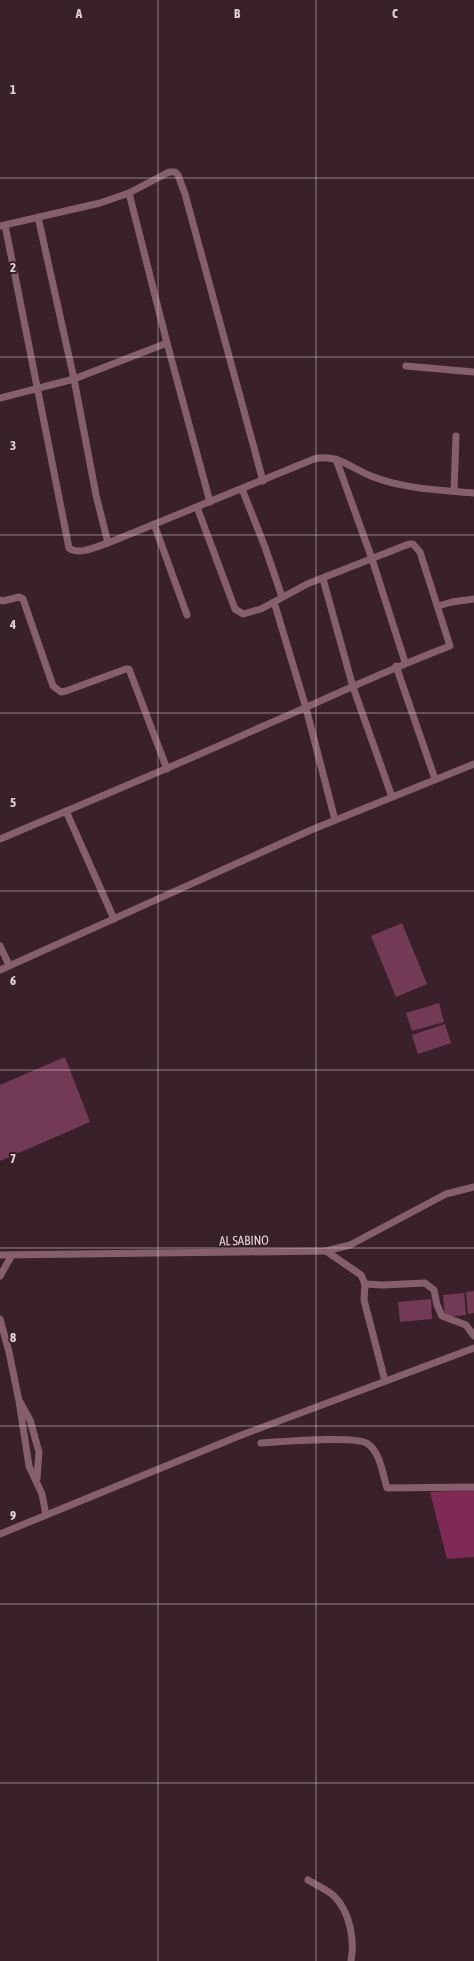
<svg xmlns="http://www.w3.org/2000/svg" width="474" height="1961" font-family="'Asap Condensed',sans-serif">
<rect width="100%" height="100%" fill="#39202b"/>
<!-- green -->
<g fill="#723a54">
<path d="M402 923 427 984 396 997 371 936Z"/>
<path d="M439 1003 444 1022 412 1031 406 1013Z"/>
<path d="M445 1024 451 1043 418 1054 412 1035Z"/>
<path d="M65 1057 90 1122 0 1161V1085Z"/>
<path d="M474 1291V1313L468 1314 466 1292Z"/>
<path d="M464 1293 466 1315 445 1317 443 1295Z"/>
<path d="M431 1299 432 1319 400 1322 398 1302Z"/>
</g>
<!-- forest -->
<path fill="#7e2a54" d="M474 1490V1557L447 1559 430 1492Z"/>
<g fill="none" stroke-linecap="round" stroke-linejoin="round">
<!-- minor -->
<g stroke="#865f6f" stroke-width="7">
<path d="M129 193 167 343 210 502"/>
<path d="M38 217 74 379 96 495 108 543"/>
<path d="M5 225 69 548C79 556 97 546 108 543L314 459C336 453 351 468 371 476 403 489 440 490 474 493"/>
<path d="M0 226 100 203 129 193 169 172H175L178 175 185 194 263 481"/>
<path d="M406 366 474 372"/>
<path d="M0 398 74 379 167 343"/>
<path d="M336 459 372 559 405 662"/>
<path d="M242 489 265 547 282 597"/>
<path d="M454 491 456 436"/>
<path d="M154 524 187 615"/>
<path d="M323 579 353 687 392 797"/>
<path d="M0 600 3 601 19 597 23 599 53 686 61 692 66 691 126 669H129L167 769"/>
<path d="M274 602 306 708 335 820"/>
<path d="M438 606 452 602 474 599"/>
<path d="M396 666 435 779"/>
<path d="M66 811 114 919"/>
<path d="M0 839C87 802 175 766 261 727 324 700 386 670 450 646L420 552 413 544H409L307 584 261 609 243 614 235 609 197 507"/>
<path d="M0 946 9 965"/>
<path d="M0 970 311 830 474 764"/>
<path d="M326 1251 361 1275 365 1284 364 1300 385 1381"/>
<path d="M0 1255 326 1251 350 1245 446 1194 474 1187"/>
<path d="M0 1276 12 1255"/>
<path d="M365 1284 383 1285 425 1283 434 1290 437 1305 442 1316 466 1325 474 1336"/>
<path d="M0 1319 9 1352 19 1401 29 1466 42 1494 46 1515"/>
<path d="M20 1402 30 1420 39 1452 37 1478"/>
<path d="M261 1443C279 1442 357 1435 368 1444 380 1452 383 1475 387 1488L474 1487"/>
<path d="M0 1534 239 1436 474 1348"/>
<path d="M308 1880C316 1885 328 1890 334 1896 350 1912 355 1940 351 1961"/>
</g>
</g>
<!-- grid -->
<path fill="none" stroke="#e1d1d7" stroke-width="1" stroke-opacity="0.55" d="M158 0V1961M316 0V1961M0 178H474M0 357H474M0 535H474M0 713H474M0 891H474M0 1070H474M0 1248H474M0 1426H474M0 1604H474M0 1783H474"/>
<g text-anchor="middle" stroke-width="4" stroke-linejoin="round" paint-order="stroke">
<!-- street labels -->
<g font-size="13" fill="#e1d1d7" stroke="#39202b">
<text transform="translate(244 1240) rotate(-1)" y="5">AL SABINO</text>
</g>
</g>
<g font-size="13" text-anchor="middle" font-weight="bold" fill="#e1d1d7" stroke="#39202b" stroke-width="4" stroke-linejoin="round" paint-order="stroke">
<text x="79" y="18">A</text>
<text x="237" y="18">B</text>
<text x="395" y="18">C</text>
<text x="13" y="94">1</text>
<text x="13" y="272">2</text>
<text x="13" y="450">3</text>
<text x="13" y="629">4</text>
<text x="13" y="807">5</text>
<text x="13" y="985">6</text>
<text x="13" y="1163">7</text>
<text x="13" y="1342">8</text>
<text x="13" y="1520">9</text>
</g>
</svg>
